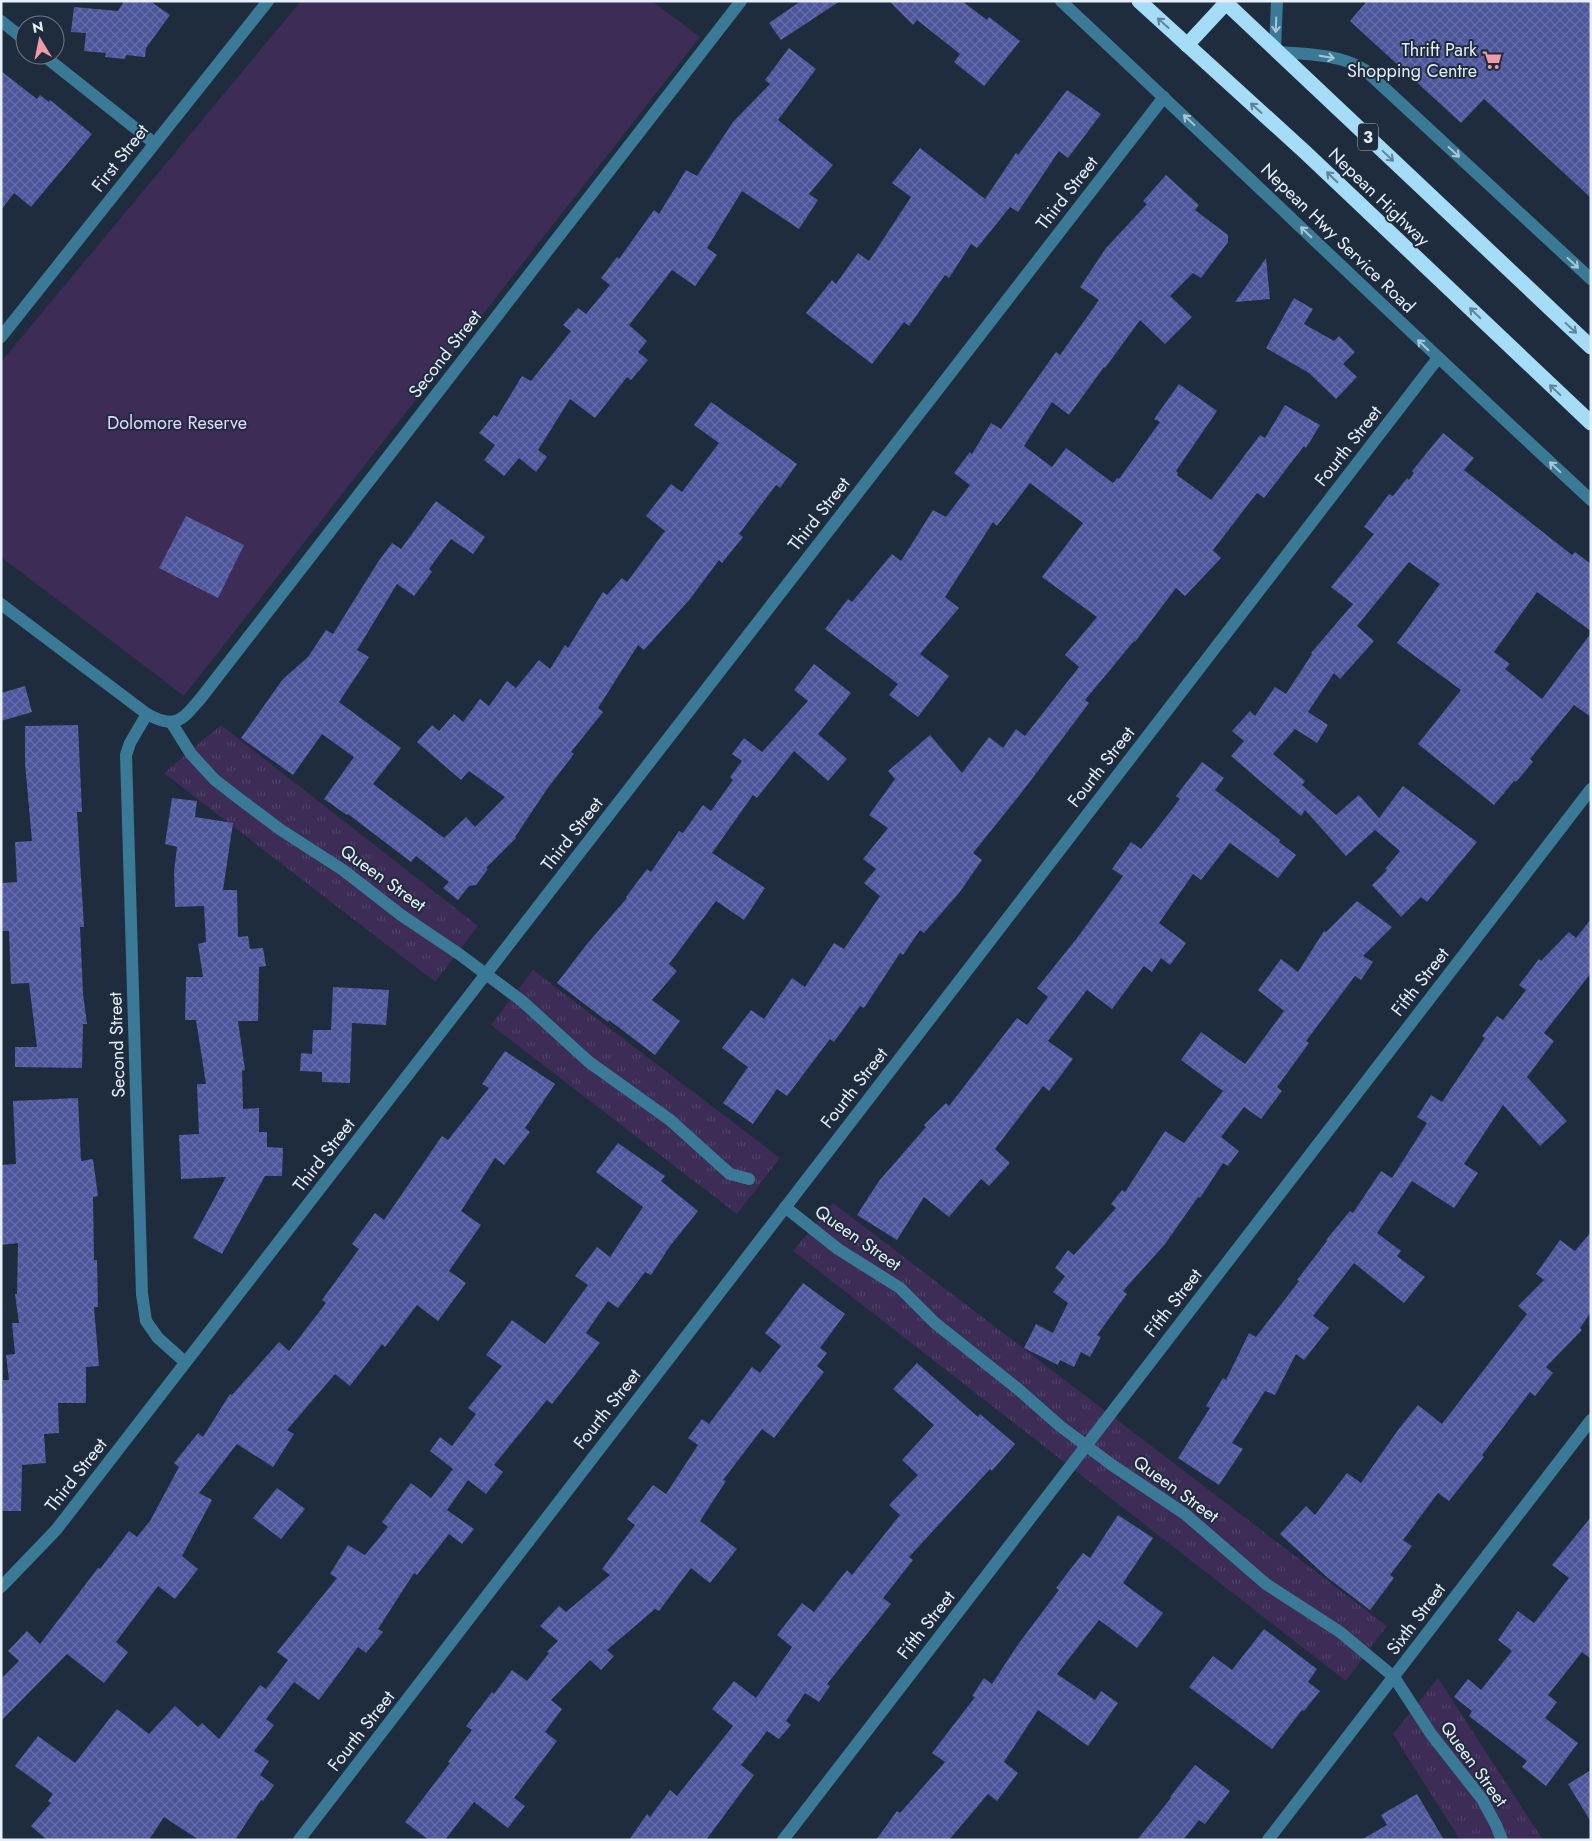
<svg xmlns="http://www.w3.org/2000/svg" width="1592" height="1841" font-family="Jost,sans-serif">
<defs>
<pattern id="grass-tufts" width="24" height="20" patternUnits="userSpaceOnUse" patternTransform="scale(1.25)"><rect width="24" height="20" fill="#3c2c56"/><path d="M3 7l-1-3M5 7V3M7 7l1-3M15 17l-1-3M17 17v-4M19 17l1-3" fill="none" stroke="#4f4167"/></pattern>
<pattern id="building-cross-hatch" width="8" height="8" patternUnits="userSpaceOnUse" patternTransform="scale(1.25)"><rect width="8" height="8" fill="#4d559b"/><path d="M0 0l8 8M0 8l8-8" fill="none" stroke="#676eaa"/></pattern>
</defs>
<rect width="100%" height="100%" fill="#1f2c3d"/>
<!-- grass -->
<g fill="url(#grass-tufts)">
<path d="M221 725 478 926 435 982 164 773Z"/>
<path d="M533 970 780 1158 737 1214 491 1025Z"/>
<path d="M833 1203 1387 1626 1346 1681 793 1251Z"/>
<path d="M1438 1678 1543 1840H1460L1393 1734Z"/>
</g>
<!-- park -->
<path fill="#3c2c56" d="M301 1H652L700 37 184 696 1 557V362Z"/>
<!-- building -->
<g fill="url(#building-cross-hatch)">
<path d="M124 1H150L170 15 146 48 145 57 126 55 125 59 105 57 106 53 84 51 86 33 71 32 74 7 118 11Z"/>
<path d="M801 1H840L781 40 769 23Z"/>
<path d="M889 1H962L987 20 989 17 1020 41 984 86 954 62 960 54 917 20 913 25Z"/>
<path d="M1367 1H1591V198L1484 99 1461 123 1350 21Z"/>
<path d="M789 48 816 69 778 120 833 165 809 194 818 200 799 229 742 191 707 248 717 255 695 286 672 270 629 325 647 341 638 352 648 360 631 380 627 377 595 418 570 399 538 450 547 457 536 472 519 458 504 476 484 460 495 445 479 433 494 415 497 417 522 376 531 381 571 331 563 325 578 308 586 314 610 285 601 278 617 257 619 259 654 210 659 214 686 170 697 176 733 122 770 84 765 80Z"/>
<path d="M1 71 37 99 40 95 49 102 50 100 92 134 31 207 14 193 1 210Z"/>
<path d="M1067 90 1101 114 1068 158 1059 151 1018 212 1010 207 977 248 971 244 949 278 945 275 909 326 904 322 872 364 806 313 832 280 836 284 858 253 869 261 911 197 892 183 920 148 985 199 1016 153 1018 155Z"/>
<path d="M1166 175 1199 205 1195 210 1228 235V242L1201 278 1193 273 1170 296 1192 317 1165 344 1140 320 1105 368 1104 367 1069 415 1052 402 1024 446 1052 467 1066 448 1113 483 1117 478 1119 479 1160 422 1154 419 1179 384 1217 411 1176 471 1178 473 1177 475 1211 500 1260 435 1265 438 1285 405 1320 425 1306 448 1304 446 1264 498 1257 493 1213 550 1221 558 1185 596 1176 588 1135 642 1134 641 1085 700 1089 703 1022 792 973 853 982 860 959 893 924 933 920 930 903 955 900 953 864 1008 860 1006 834 1042 830 1039 787 1096 777 1089 753 1124 723 1103 748 1067 722 1048 751 1010 764 1019 792 978 805 987 834 943 844 949 880 896 864 883 876 869 863 859 888 828 869 815 895 779 888 771 930 735 962 773 989 737 1003 748 1016 729 1025 736 1079 667 1065 655 1097 617 1042 577 1083 523 1030 483 997 526 993 522 945 597 959 608 920 654 949 676 918 717 889 695 898 684 825 629 848 599 852 602 892 554 901 561 933 510 946 517 970 485 954 473 970 452 972 454 991 423 1001 429 1056 352 1060 355 1099 300 1080 287 1106 248 1147 204 1143 201Z"/>
<path d="M1266 258 1270 299 1235 302Z"/>
<path d="M1294 298 1313 309 1304 324 1334 341 1339 336 1355 352 1343 364 1357 377 1336 399 1309 373 1266 348Z"/>
<path d="M711 402 797 464 780 488 776 485 739 534 743 537 722 563 719 560 690 599 644 650 638 645 598 708 603 712 571 752 574 754 547 789 515 837 516 838 486 868 488 869 476 885 469 886 458 900 443 888 449 882 416 856 411 862 348 814 347 815 324 799 354 757 322 734 293 775 241 738 283 679 308 657 326 630 333 634 378 562 392 543 401 549 436 501 485 537 473 554 451 539 429 569 432 572 414 596 397 584 357 650 369 657 339 702 401 748 373 784 444 838 466 817 475 827 505 797 469 771 461 780 417 742 432 725 439 731 454 714 463 722 480 699 489 706 507 681 516 688 539 660 550 669 565 645 568 648 603 592 607 595 622 578 627 582 665 531 646 516 671 484 682 492 719 443 694 425Z"/>
<path d="M1443 433 1474 458 1464 470 1572 555 1575 552 1591 564V631L1537 592 1494 652 1510 664 1505 669 1542 699 1591 633V717L1574 705 1530 759 1533 762 1516 782 1514 781 1494 805 1418 744 1461 690 1397 643 1440 584 1409 562 1357 626 1374 641 1340 679 1334 673 1308 712 1328 725 1317 743 1295 729 1273 754 1305 781 1302 785 1336 815 1359 795 1379 818 1403 786 1477 842 1427 902 1421 897 1401 917 1372 885 1387 870 1385 869 1400 851 1375 830 1346 856 1305 810 1301 816 1231 756 1244 741 1232 731 1250 711 1255 716 1275 687 1286 694 1312 654 1311 653 1353 604 1331 587 1374 534 1364 527 1389 494 1393 496 1407 478 1409 480 1414 473 1412 471Z"/>
<path d="M186 516 244 545 218 598 159 568Z"/>
<path d="M814 664 851 693 818 734 847 759 828 781 794 751 757 798 753 795 712 853 765 888 744 920 716 901 669 964 677 971 652 1000 680 1021 655 1055 609 1020 608 1022 557 983 587 944 627 898 626 897 647 869 651 872 679 831 683 833 703 805 711 811 733 780 730 777 742 761 732 754 744 738 762 752 808 701 794 690Z"/>
<path d="M25 686 32 712 1 721V693Z"/>
<path d="M78 725 82 812H77L84 927H80L83 994 87 1024H83L82 1068 15 1067V1047H37L29 983 11 984 9 931H1V883L17 882 15 842 32 841 25 763V726Z"/>
<path d="M1202 762 1224 778 1215 790 1280 840 1279 842 1296 855 1278 878 1230 843 1201 880 1193 874 1159 923 1186 943 1170 965 1161 958 1152 972 1144 966 1112 1009 1087 990 1048 1041 1073 1059 1049 1091 1043 1086 995 1149 1010 1163 989 1186 981 1179 949 1217 924 1197 897 1240 857 1215 879 1181 926 1127 924 1125 946 1103 949 1106 1017 1018 1027 1025 1048 997 1037 988 1077 938 1123 876 1112 869 1131 842 1141 849 1180 799 1176 796Z"/>
<path d="M172 798 197 801 195 817 233 823 223 890H237L238 937 248 936 250 949 263 948 266 966 259 967 258 1021H238L245 1070 242 1071 243 1109 259 1108V1132H267V1147L283 1148 282 1176H265L222 1254 193 1238 226 1177 181 1179 179 1135 199 1134 197 1084H206L196 1020H185L186 977H203L198 944 206 942 204 906 175 907 174 871 177 847 165 844Z"/>
<path d="M1357 901 1392 927 1363 956 1373 962 1361 980 1355 976 1306 1041 1309 1043 1277 1087 1282 1091 1261 1119 1244 1107 1221 1137 1239 1151 1228 1166 1223 1163 1200 1198 1198 1197 1165 1244 1123 1291 1127 1294 1097 1335 1101 1337 1090 1357 1081 1352 1074 1367 1060 1360 1058 1365 1024 1348 1036 1324 1053 1333 1068 1303 1053 1292 1065 1276 1055 1268 1068 1250 1074 1255 1116 1208 1111 1204 1122 1190 1125 1192 1165 1131 1184 1143 1223 1091 1181 1060 1201 1032 1245 1064 1284 1011 1258 990 1281 959 1298 972 1324 931 1326 932Z"/>
<path d="M1591 919V973L1544 1033 1554 1041 1527 1077 1567 1121 1540 1146 1503 1105 1464 1164 1478 1173 1454 1208 1412 1181 1377 1233 1401 1251 1397 1256 1425 1277 1404 1303 1354 1263 1313 1316 1329 1328 1304 1360 1296 1354 1275 1395 1265 1391 1232 1443 1243 1449 1219 1485 1178 1458 1210 1408 1206 1406 1223 1378 1226 1380 1249 1333 1256 1337 1299 1281 1297 1280 1327 1241 1326 1240 1350 1211 1353 1213 1381 1171 1392 1178 1427 1123 1417 1117 1431 1095 1442 1102 1485 1038 1482 1036 1497 1016 1503 1020 1526 990 1519 985 1539 959 1541 961 1569 932 1576 938Z"/>
<path d="M333 987 389 990 386 1025 352 1023 350 1083 322 1082V1072L300 1071 301 1053 312 1054 313 1030H331Z"/>
<path d="M505 1051 555 1084 525 1128 530 1132 504 1165 495 1158 461 1211 481 1225 449 1271 466 1283 438 1321 417 1305 385 1347 382 1344 350 1386 335 1374 287 1430 294 1434 273 1467 237 1444 199 1493 212 1500 182 1556 198 1569 175 1599 158 1586 116 1642 128 1652 104 1683 67 1654 1 1721V1679L19 1661 8 1651 27 1631 40 1644 98 1568 100 1569 129 1531 137 1537 150 1521 179 1467 174 1463 198 1433 203 1437 230 1394 232 1395 279 1342 289 1351 326 1303 322 1300 359 1249 352 1244 375 1213 384 1220 442 1136 448 1140 489 1088 482 1084Z"/>
<path d="M78 1098 81 1161 93 1159 98 1196 93 1197 94 1260H97L98 1307H94L99 1366 86 1367V1403H58L59 1433 44 1434 46 1463 22 1465 21 1511H1V1413H3V1380H9L6 1355 15 1354 12 1323H19L15 1294H17L18 1243 1 1245V1165L16 1164 13 1101Z"/>
<path d="M618 1143 665 1176 661 1181 698 1211 670 1246 651 1275 645 1272 618 1308 608 1301 586 1333 600 1343 552 1404 547 1400 494 1465 503 1472 486 1494 468 1480 447 1510 474 1529 462 1544 449 1534 417 1575 414 1573 378 1629 383 1632 366 1653 358 1647 319 1700 294 1682 266 1719 274 1725 254 1751 269 1761 260 1775 274 1785 263 1801 261 1800 235 1840H199L164 1817 149 1840H47L31 1826 51 1803 48 1801 53 1794 15 1766 38 1736 75 1763 117 1709 149 1734 175 1706 198 1727 202 1723 219 1739 260 1685 266 1689 288 1660 277 1652 337 1578 330 1574 348 1545 365 1555 388 1527 382 1522 411 1483 431 1498 453 1469 430 1451 440 1437 452 1446 476 1414 468 1408 502 1366 486 1355 512 1320 545 1344 588 1285 575 1276 597 1247 610 1257 643 1207 596 1172Z"/>
<path d="M1591 1232V1312L1580 1328 1582 1330 1546 1367 1553 1373 1535 1396 1530 1392 1482 1455 1484 1457 1449 1501 1438 1493 1403 1540 1412 1546 1390 1575 1394 1578 1370 1610 1328 1578 1280 1534 1306 1506 1315 1515 1347 1473 1361 1483 1398 1430 1418 1405 1442 1424 1527 1314 1518 1306 1544 1280 1536 1274 1560 1240 1575 1251Z"/>
<path d="M803 1283 845 1314 820 1348 827 1353 817 1366 824 1372 774 1438 762 1429 723 1480 726 1481 700 1521 737 1549 710 1583 691 1568 659 1611 655 1609 607 1650 614 1656 601 1670 590 1660 551 1700 562 1709 545 1732 557 1741 514 1798 525 1806 508 1828 474 1802 445 1840H429L405 1822 450 1763 448 1762 472 1730 466 1726 492 1692 494 1694 512 1670 527 1681 549 1653 547 1652 558 1641 540 1626 559 1606 566 1612 610 1575 602 1569 635 1525 627 1519 653 1485 666 1494 698 1445 688 1438 702 1419 709 1424 752 1367 760 1373 781 1346 765 1333Z"/>
<path d="M917 1363 978 1417 980 1414 1015 1444 992 1471 990 1469 909 1557 913 1560 883 1598 891 1604 827 1684 830 1686 819 1702 805 1693 786 1721 791 1725 779 1739 767 1731 741 1765 754 1775 706 1840H629L647 1814 650 1817 670 1790 677 1796 733 1726 712 1709 734 1681 756 1698 792 1647 777 1635 802 1603 814 1612 847 1570 852 1575 900 1515 889 1505 918 1475 902 1460 934 1425 893 1389Z"/>
<path d="M277 1488 305 1509 281 1539 253 1518Z"/>
<path d="M1118 1515 1153 1538 1123 1583 1163 1613 1137 1648 1099 1620 1057 1674 1095 1700 1101 1691 1118 1703 1088 1746 1038 1710 1004 1762 1018 1773 997 1801 988 1794 949 1840H876L897 1811 900 1813 945 1762 932 1753 975 1697 972 1696 984 1678 992 1684 1019 1643 1059 1590 1056 1588 1083 1553 1090 1558Z"/>
<path d="M1591 1517V1659L1582 1652 1548 1695 1557 1702 1545 1718 1578 1743 1546 1786 1522 1767 1527 1761 1469 1716 1472 1711 1454 1697 1468 1679 1481 1690 1512 1651 1498 1640 1518 1611 1534 1623 1569 1578 1552 1565Z"/>
<path d="M1264 1629 1317 1669 1308 1682 1320 1691 1304 1711 1302 1710 1272 1749 1189 1687 1213 1656 1232 1670Z"/>
<path d="M1195 1765 1230 1791 1205 1824 1199 1820 1183 1840H1137L1171 1798 1170 1797Z"/>
<path d="M1591 1770V1822L1568 1784Z"/>
<path d="M1417 1794 1444 1840H1361L1387 1825 1381 1815Z"/>
</g>
<g fill="none" stroke-linecap="round" stroke-linejoin="round">
<!-- minor -->
<g stroke="#3b7a96" stroke-width="12">
<path d="M1061 1C1239 167 1413 336 1591 500"/>
<path d="M1 21 25 40"/>
<path d="M1275 49 1277 1"/>
<path d="M1278 52C1307 54 1340 54 1365 70L1591 279"/>
<path d="M43 55 154 143"/>
<path d="M1 337 268 1"/>
<path d="M1 604 147 714C176 730 182 720 201 698L741 1"/>
<path d="M147 714 130 743 126 755 142 1294 146 1321 158 1338 185 1362"/>
<path d="M171 722 191 754 215 780 237 797 281 830 343 870 401 915 459 954 522 1001 589 1062 670 1120 730 1174 749 1179"/>
<path d="M785 1207 838 1249 900 1288 935 1323 1018 1389 1060 1426 1112 1465 1185 1514 1266 1584 1340 1632 1394 1677 1431 1734 1482 1799 1496 1825 1502 1840"/>
<path d="M1 1587 56 1530 1164 97"/>
<path d="M299 1840 1438 358"/>
<path d="M783 1840 1591 789"/>
<path d="M1268 1840 1591 1420"/>
</g>
<!-- highway -->
<g stroke="#a5ddf8" stroke-width="15">
<path d="M1139 1 1306 153 1591 423"/>
<path d="M1224 1 1591 347"/>
<path d="M1187 45 1226 3"/>
</g>
</g>
<!-- one-way arrows -->
<defs><path id="oneway-shaft" d="M-6 0H5M1.5-3L5.5 0L1.5 3" fill="none" stroke-width="1.6" stroke-linecap="round" stroke-linejoin="round" transform="scale(1.25)"/></defs>
<g stroke="#62849a">
<use href="#oneway-shaft" transform="translate(1163 23) rotate(-138)"/>
<use href="#oneway-shaft" transform="translate(1256 108) rotate(-138)"/>
<use href="#oneway-shaft" transform="translate(1388 156) rotate(43)"/>
<use href="#oneway-shaft" transform="translate(1332 177) rotate(-136)"/>
<use href="#oneway-shaft" transform="translate(1475 313) rotate(-136)"/>
<use href="#oneway-shaft" transform="translate(1571 328) rotate(43)"/>
<use href="#oneway-shaft" transform="translate(1555 390) rotate(-137)"/>
</g>
<g stroke="#aac6d7">
<use href="#oneway-shaft" transform="translate(1276 25) rotate(92)"/>
<use href="#oneway-shaft" transform="translate(1327 57) rotate(10)"/>
<use href="#oneway-shaft" transform="translate(1189 120) rotate(-137)"/>
<use href="#oneway-shaft" transform="translate(1454 152) rotate(43)"/>
<use href="#oneway-shaft" transform="translate(1306 232) rotate(-136)"/>
<use href="#oneway-shaft" transform="translate(1573 263) rotate(43)"/>
<use href="#oneway-shaft" transform="translate(1423 345) rotate(-136)"/>
<use href="#oneway-shaft" transform="translate(1555 467) rotate(-137)"/>
</g>
<!-- icons -->
<defs>
<symbol id="supermarket-bare" viewBox="-9 -9 18 18"><path d="M-6-5.5h2.5l.6 2H6L4.5 2H-2.5L-4.4-4H-6ZM-1.5 3.2a1.3 1.3 0 1 0 .1 0ZM3 3.2a1.3 1.3 0 1 0 .1 0Z" fill="#f39aa7" stroke="#1f2c3d" stroke-width="2.5" paint-order="stroke"/></symbol>
</defs>
<g fill-rule="evenodd">
<use href="#supermarket-bare" x="1478" y="46" width="28" height="28"/>
</g>
<g text-anchor="middle" stroke-width="4" stroke-linejoin="round" paint-order="stroke">
<!-- shield labels -->
<rect fill="#1f2c3d" stroke="#aab4c1" stroke-width="1" x="1358" y="123.5" width="20" height="27" rx="4"/>
<g font-size="16" font-weight="bold" fill="#e6effa">
<text x="1368" y="143">3</text>
</g>
<!-- poi labels -->
<g font-size="18" fill="#e6effa" stroke="#1f2c3d" text-anchor="end">
<text x="1477" y="56">Thrift Park<tspan x="1477" dy="21">Shopping Centre</tspan></text>
</g>
<!-- street labels -->
<g font-size="18" fill="#e6effa" stroke="#1f2c3d">
<text transform="translate(120 158) rotate(-52)" y="6">First Street</text>
<text transform="translate(1067 193) rotate(-52)" y="6">Third Street</text>
<text transform="translate(1379 197) rotate(44)" y="6">Nepean Highway</text>
<text transform="translate(1338 238) rotate(44)" y="6">Nepean Hwy Service Road</text>
<text transform="translate(445 354) rotate(-52)" y="6">Second Street</text>
<text transform="translate(1348 446) rotate(-52)" y="6">Fourth Street</text>
<text transform="translate(819 514) rotate(-52)" y="6">Third Street</text>
<text transform="translate(1101 767) rotate(-52)" y="6">Fourth Street</text>
<text transform="translate(572 834) rotate(-52)" y="6">Third Street</text>
<text transform="translate(383 878) rotate(36)" y="6">Queen Street</text>
<text transform="translate(1420 982) rotate(-52)" y="6">Fifth Street</text>
<text transform="translate(117 1045) rotate(-92)" y="6">Second Street</text>
<text transform="translate(854 1088) rotate(-52)" y="6">Fourth Street</text>
<text transform="translate(324 1155) rotate(-52)" y="6">Third Street</text>
<text transform="translate(858 1238) rotate(35)" y="6">Queen Street</text>
<text transform="translate(1173 1303) rotate(-52)" y="6">Fifth Street</text>
<text transform="translate(607 1409) rotate(-52)" y="6">Fourth Street</text>
<text transform="translate(76 1475) rotate(-52)" y="6">Third Street</text>
<text transform="translate(1176 1489) rotate(36)" y="6">Queen Street</text>
<text transform="translate(1416 1619) rotate(-53)" y="6">Sixth Street</text>
<text transform="translate(926 1625) rotate(-52)" y="6">Fifth Street</text>
<text transform="translate(361 1731) rotate(-52)" y="6">Fourth Street</text>
<text transform="translate(1474 1764) rotate(54)" y="6">Queen Street</text>
</g>
<!-- park labels -->
<g font-size="18" fill="#e3d6ff" stroke="#1f2c3d">
<text x="177" y="429">Dolomore Reserve</text>
</g>
</g>
<!-- border -->
<rect width="1592" height="1841" fill="none" stroke="#e6effa" stroke-width="5"/>
<!-- north arrow -->
<g transform="translate(40 40) rotate(350)"><circle r="24" fill="#1f2c3d" stroke="#6f7a89"/>
<path d="M0-4L9 19L0 12L-9 19Z" fill="#f39aa7"/>
<text y="-8" font-size="14" font-weight="bold" text-anchor="middle" fill="#e6effa">N</text>
</g>
</svg>
